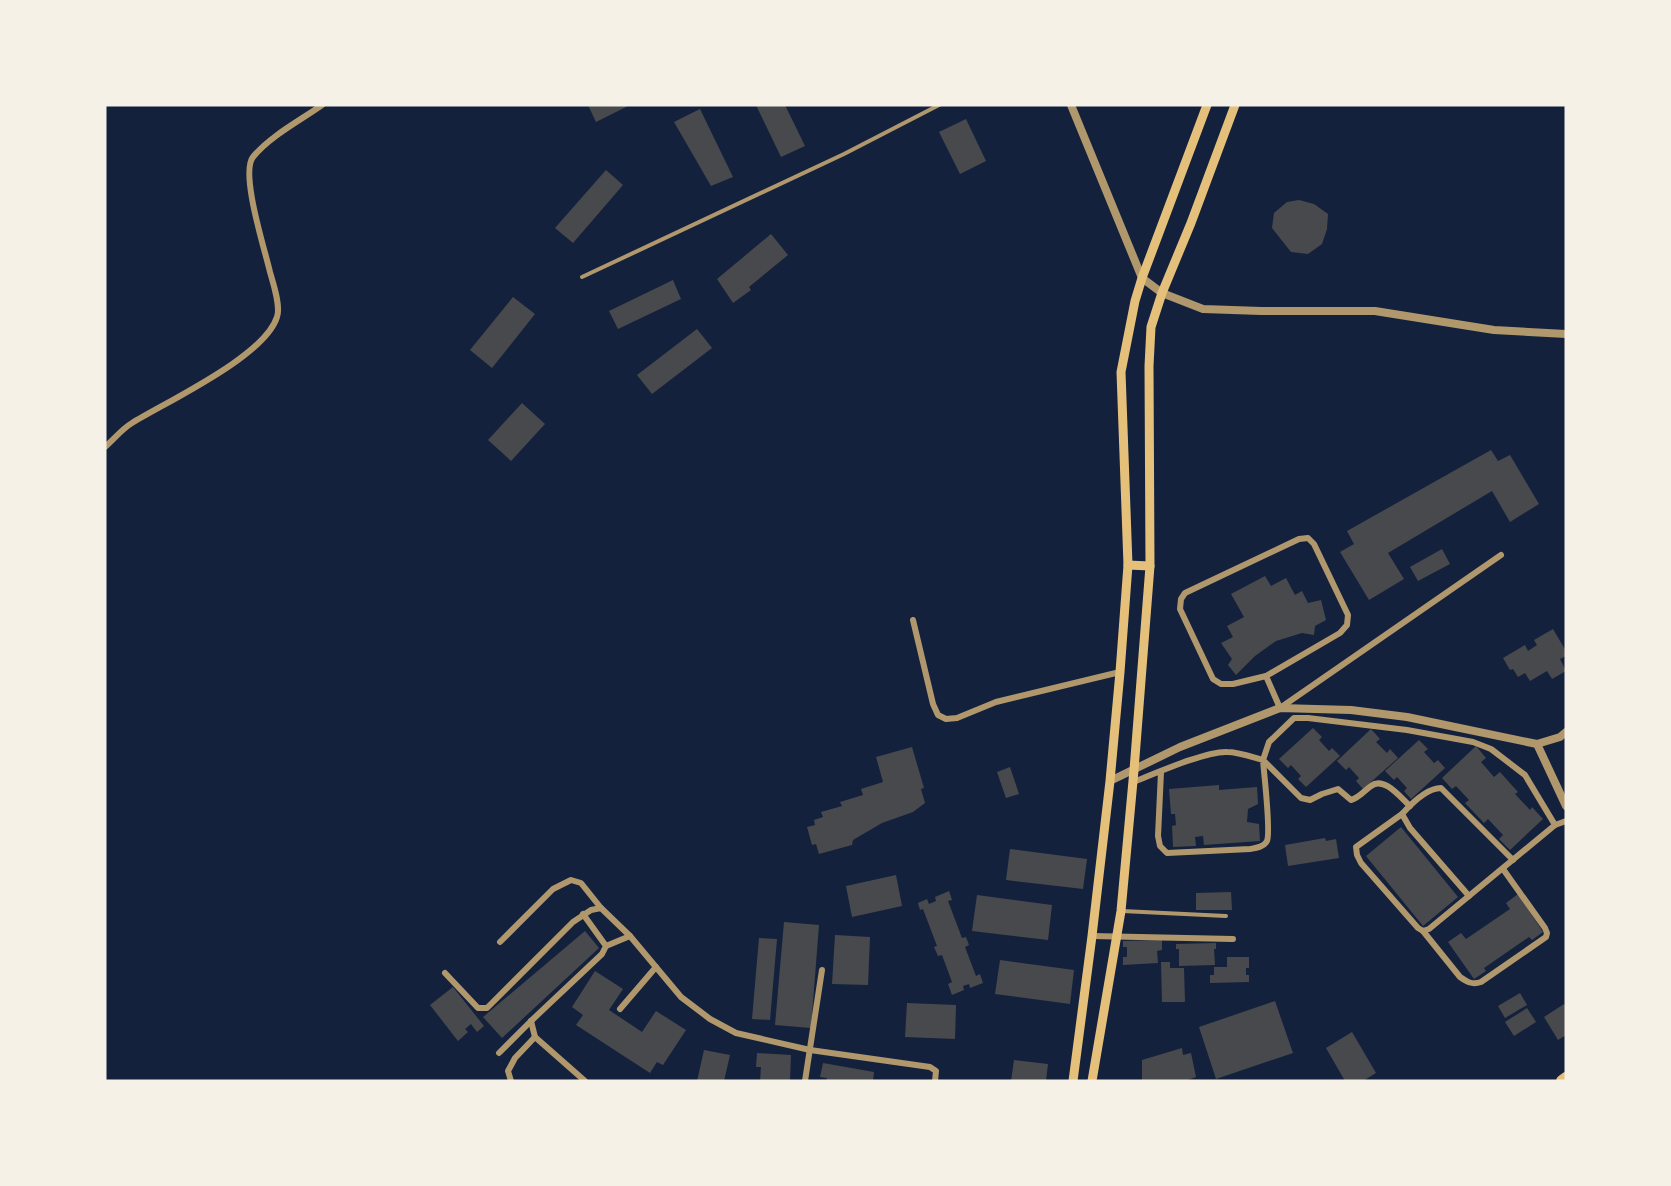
<svg xmlns="http://www.w3.org/2000/svg" width="1671" height="1186" font-family="'Exo 2',sans-serif">
<rect width="100%" height="100%" fill="#14213d"/>
<!-- building -->
<g fill="#48494c">
<path d="M588 105H630L596 122Z"/>
<path d="M756 105H785L805 146 781 157Z"/>
<path d="M700 109 733 177 711 186 674 122Z"/>
<path d="M966 119 986 161 960 174 939 132Z"/>
<path d="M606 170 623 185 573 243 555 228Z"/>
<path d="M1299 200 1314 204 1328 214 1327 229 1322 244 1308 254 1291 252 1272 228 1274 213 1287 202Z"/>
<path d="M771 234 788 255 749 287 751 290 733 303 717 279Z"/>
<path d="M673 280 681 299 618 329 609 311Z"/>
<path d="M513 297 535 314 492 368 470 350Z"/>
<path d="M697 329 712 348 652 394 637 375Z"/>
<path d="M522 403 545 424 511 461 488 440Z"/>
<path d="M1491 450 1498 461 1510 455 1539 504 1510 522 1492 491 1388 553 1404 579 1369 600 1340 552 1354 544 1347 531Z"/>
<path d="M1442 549 1450 564 1418 581 1410 567Z"/>
<path d="M1265 576 1271 586 1286 578 1295 595 1302 591 1308 603 1321 600 1326 620 1315 626 1314 635 1302 633 1276 641 1255 656 1236 675 1228 665 1232 659 1221 643 1233 637 1227 626 1244 617 1231 594Z"/>
<path d="M1553 629 1566 651V656L1560 659 1566 671 1552 679 1547 671 1530 681 1525 673 1518 677 1513 669 1510 670 1503 658 1525 645 1528 651 1537 645 1534 640Z"/>
<path d="M1313 728 1322 737 1319 740 1329 751 1332 748 1340 756 1306 787 1298 779 1301 776 1291 765 1288 768 1279 759Z"/>
<path d="M1371 729 1380 739 1376 742 1387 753 1390 749 1398 758 1363 789 1356 781 1359 778 1349 767 1346 770 1337 761Z"/>
<path d="M1419 740 1428 749 1424 752 1434 763 1438 760 1445 768 1411 799 1404 791 1407 788 1397 777 1394 780 1385 771Z"/>
<path d="M1476 746 1486 758 1481 762 1494 777 1500 772 1518 792 1515 794 1530 810 1532 807 1543 819 1510 850 1499 839 1503 835 1488 819 1484 823 1465 803 1469 800 1456 786 1452 789 1442 778Z"/>
<path d="M912 747 924 788 921 789 925 803 913 812 882 823 853 840 852 845 819 854 816 844 812 845 807 827 815 825 814 820 823 817 821 812 842 806 840 802 863 795 861 789 883 782 876 757Z"/>
<path d="M1010 767 1019 794 1006 798 997 772Z"/>
<path d="M1219 785V790L1257 787 1258 804 1248 809 1247 822 1259 824 1260 841 1204 845 1203 836 1195 837 1196 846 1173 847 1172 826 1176 825 1175 814H1171L1169 789Z"/>
<path d="M1401 827 1458 897 1423 926 1366 856Z"/>
<path d="M1325 838 1326 841 1336 839 1339 858 1288 866 1285 845Z"/>
<path d="M1010 849 1087 859 1083 889 1006 880Z"/>
<path d="M896 875 902 906 852 917 846 886Z"/>
<path d="M949 891 952 900 948 901 962 938 966 937 969 945 965 947 976 976 980 974 983 983 970 988 969 984 963 986 964 990 952 995 948 984 952 982 942 955 938 956 934 947 937 946 923 909 920 910 918 903 927 899 929 904 936 901 935 897Z"/>
<path d="M1231 892 1232 910H1196V893Z"/>
<path d="M1518 894 1543 932 1532 940 1529 937 1484 968 1486 971 1474 979 1448 942 1461 933 1466 939 1510 909 1506 903Z"/>
<path d="M977 895 1052 905 1048 940 972 931Z"/>
<path d="M784 922 819 925 811 1028 775 1025Z"/>
<path d="M585 931 599 948 502 1038 483 1017Z"/>
<path d="M835 935 870 937 868 985 832 984Z"/>
<path d="M759 938 777 939 770 1020 752 1019Z"/>
<path d="M1162 940V950L1157 951 1158 963 1123 965V957H1127V947H1123V941Z"/>
<path d="M1216 943V949H1214L1215 965 1179 966V949H1176V944Z"/>
<path d="M1227 957H1249V968H1246V975H1249V982L1210 983V975H1214V967H1227Z"/>
<path d="M1000 960 1074 970 1070 1004 995 994Z"/>
<path d="M1161 962H1170V968H1184L1185 1002H1162Z"/>
<path d="M595 971 623 989 609 1010 642 1032 656 1011 686 1030 663 1065 657 1062 650 1073 576 1025 583 1015 572 1007Z"/>
<path d="M453 987 484 1026 477 1032 471 1024 465 1029 468 1032 458 1041 430 1005Z"/>
<path d="M1520 993 1527 1005 1505 1018 1498 1006Z"/>
<path d="M1275 1001 1293 1053 1216 1079 1199 1027Z"/>
<path d="M907 1003 956 1005 955 1039 905 1037Z"/>
<path d="M1564 1004 1566 1007V1035L1558 1040 1544 1017Z"/>
<path d="M1527 1008 1536 1022 1514 1036 1505 1022Z"/>
<path d="M1352 1032 1376 1073 1363 1081H1345L1326 1048Z"/>
<path d="M1182 1048 1183 1055 1191 1053 1196 1077 1185 1081H1142V1060Z"/>
<path d="M704 1050 730 1055 724 1081H697Z"/>
<path d="M757 1053 791 1055 790 1081H760L761 1067H756Z"/>
<path d="M1014 1060 1048 1064 1046 1081H1011Z"/>
<path d="M823 1063 874 1072 873 1081H826L827 1078 820 1077Z"/>
</g>
<g fill="none" stroke-linecap="round" stroke-linejoin="round">
<!-- service -->
<g stroke="#b1986c" stroke-width="4">
<path d="M582 277 844 154 939 105"/>
<path d="M1122 911 1226 916"/>
</g>
<!-- minor -->
<g stroke="#b1986c" stroke-width="6">
<path d="M105 447C114 439 122 429 132 423 168 401 265 356 277 317 281 306 273 283 270 272 265 250 240 173 253 157 270 136 301 120 322 105"/>
<path d="M1308 538 1314 544 1348 615 1347 625 1340 633 1266 676 1233 684H1221L1213 679 1180 609 1181 599 1185 593 1299 539Z"/>
<path d="M913 620 933 704 938 715 946 719 957 718 996 702 1120 672"/>
<path d="M1266 676 1280 708 1501 555"/>
<path d="M1133 782C1154 774 1206 751 1227 752 1238 752 1252 757 1263 760 1264 774 1271 831 1267 841 1264 847 1256 848 1250 849L1167 853 1160 846 1158 836 1161 772"/>
<path d="M1410 806C1400 797 1384 776 1371 786 1364 791 1359 798 1351 800L1338 789 1322 794 1310 800 1301 798 1263 760 1269 742 1294 718H1308L1407 730 1473 742 1491 749 1525 775 1555 825"/>
<path d="M1402 814 1356 847 1357 855 1361 863 1418 928 1423 931 1429 929 1555 825 1566 821"/>
<path d="M1469 896 1410 828 1402 814C1411 804 1427 788 1441 788L1513 860"/>
<path d="M1423 931 1460 977C1467 982 1472 985 1481 982L1546 937 1547 933 1545 928 1503 869"/>
<path d="M1092 936 1233 939"/>
<path d="M500 942 553 889 571 880 581 883 601 908"/>
<path d="M606 946 630 936"/>
<path d="M445 973 478 1008H487L573 922 591 910 601 908 630 936 681 997 710 1019 736 1033 810 1050 930 1067 936 1071 935 1081"/>
<path d="M620 1009 656 967"/>
<path d="M531 1021 535 1037 585 1081"/>
<path d="M499 1053 531 1021 602 954 606 946 583 914"/>
<path d="M511 1081 508 1071 515 1058 535 1037"/>
<path d="M805 1081 822 970"/>
</g>
<!-- tertiary -->
<g stroke="#b1986c" stroke-width="8">
<path d="M1071 105 1142 278 1162 293 1203 309 1261 311H1375L1494 330 1566 334"/>
<path d="M1537 744 1560 737 1566 732"/>
<path d="M1110 781 1180 747 1280 708 1351 710 1407 717 1537 744 1566 806"/>
</g>
<!-- secondary -->
<g stroke="#e5c07b" stroke-width="9">
<path d="M1128 565 1150 566"/>
<path d="M1073 1081 1092 936 1110 781 1120 672 1128 565 1121 372 1135 301 1142 278 1207 105"/>
<path d="M1092 1081 1121 911 1134 770 1150 566 1149 366 1151 327 1162 293 1191 223 1235 105"/>
</g>
<!-- trunk -->
<path stroke="#e5c07b" stroke-width="12" d="M1562 1081 1566 1078"/>
</g>
<!-- border -->
<rect width="1671" height="1186" fill="none" stroke="#f6f1e7" stroke-width="213"/>
</svg>
